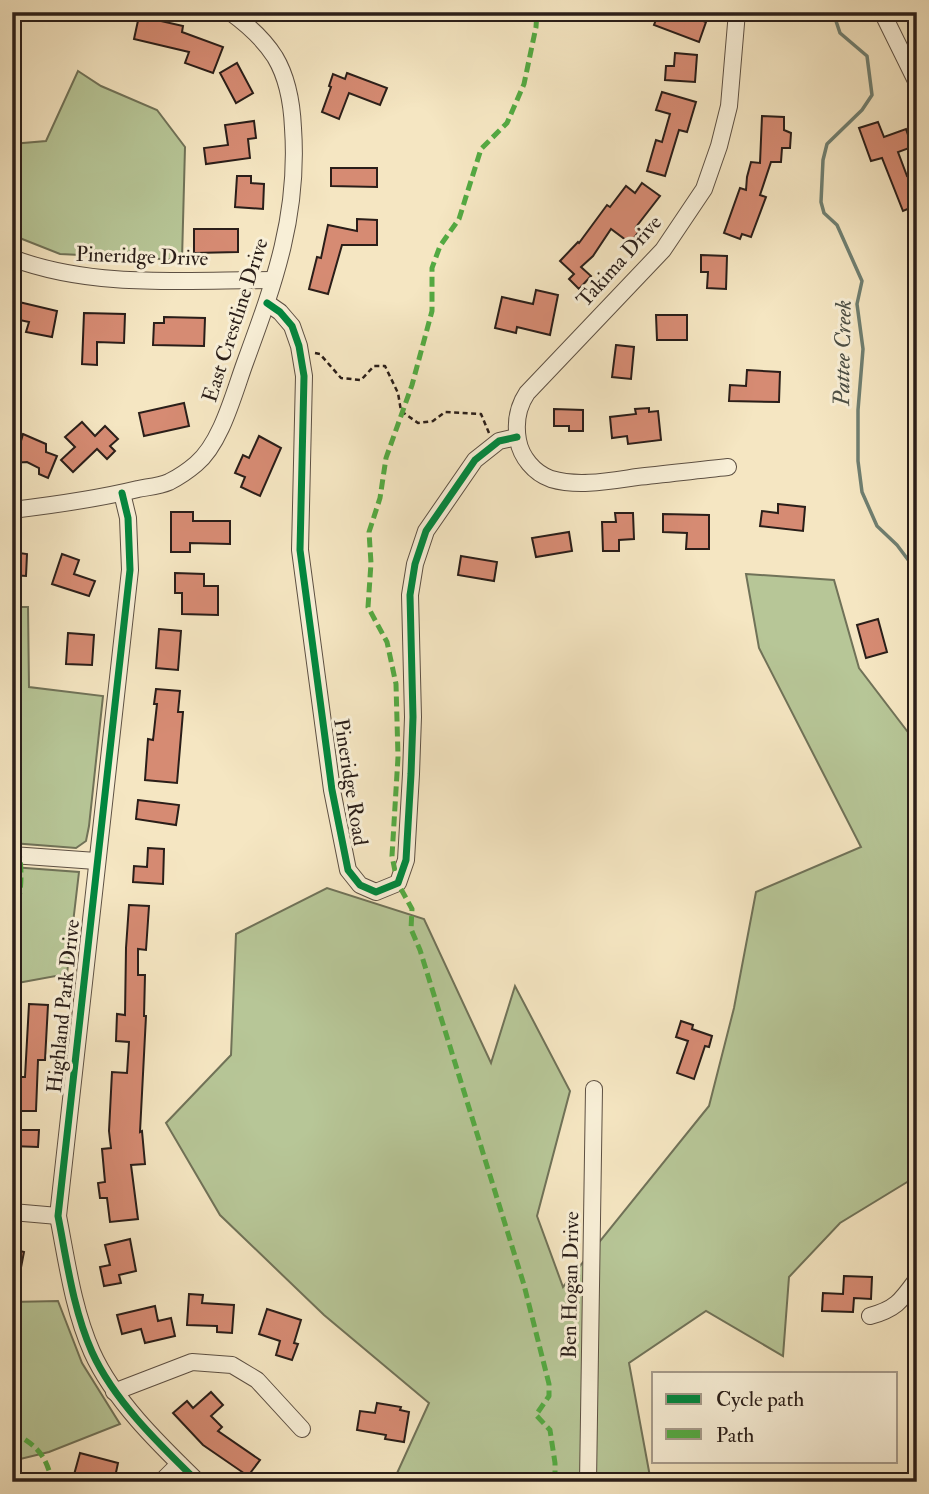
<svg xmlns="http://www.w3.org/2000/svg" width="929" height="1494" font-family="'IM FELL Double Pica',serif">
<rect width="100%" height="100%" fill="#f5e6c2"/>
<filter id="stains"><feTurbulence type="fractalNoise" baseFrequency=".00286" numOctaves="4"/><feColorMatrix values="0 0 0 0 .2 0 0 0 0 .09 0 0 0 0 .02 0 0 0 .5 -.17"/></filter>
<radialGradient id="worn" r=".72"><stop offset=".6" stop-color="#630" stop-opacity="0"/><stop offset="1" stop-color="#630" stop-opacity=".3"/></radialGradient>
<!-- green -->
<g fill="#b7c697" stroke="#707258" stroke-width="2">
<path d="M78 71 101 86 157 110 185 147 182 260 60 254 12 235V144L46 141Z"/>
<path d="M746 574 834 580 859 668 917 744V1176L840 1223 789 1277 783 1356 706 1311 629 1363 651 1482H393L429 1403 324 1315 220 1215 166 1123 231 1055 236 934 327 888 424 919 491 1063 515 986 570 1091 537 1216 563 1287 709 1106 734 1008 756 892 861 847 759 648Z"/>
<path d="M12 607H28L29 687 103 696 89 826 86 841 76 848 12 843Z"/>
<path d="M12 867 79 872 67 974 12 984Z"/>
<path d="M58 1301 82 1363 120 1424 49 1452 12 1461V1302Z"/>
</g>
<g fill="none" stroke-linecap="round" stroke-linejoin="round">
<!-- stream -->
<path stroke="#6f7f71" stroke-width="3.5" d="M833 12 840 33 867 56 872 95 862 110 827 144 823 160 821 202 824 213 837 225 862 281 857 304 863 349 858 410V461L862 492 877 526 897 545 909 561 917 593"/>
</g>
<!-- building -->
<g fill="#d68b73" stroke="#2a1e19" stroke-width="2">
<path d="M659 12H679L706 22 699 42 654 25Z"/>
<path d="M139 16 183 26 182 32 223 47 213 73 185 63 189 52 134 39Z"/>
<path d="M675 53 697 55 695 82 665 80 666 66H674Z"/>
<path d="M237 63 253 93 236 103 220 73Z"/>
<path d="M347 73 387 88 380 105 349 93 339 119 322 112 331 87 329 86 333 74 345 79Z"/>
<path d="M662 92 696 102 687 132 679 130 665 176 647 171 656 140 662 142 670 114 656 110Z"/>
<path d="M762 116 784 117V130L791 133 790 148H782L781 162H771L760 195 766 197 751 237 742 234 740 239 724 233 740 188 746 190 747 177 751 162 760 163Z"/>
<path d="M254 121 256 138 248 139 250 158 206 164 204 148 228 145 225 125Z"/>
<path d="M878 122 884 137 906 129 912 147 898 152 907 176 917 172V205L903 211 882 158 871 161 859 128Z"/>
<path d="M331 168H377V187L331 186Z"/>
<path d="M237 176H251V183L264 184 263 209 235 207Z"/>
<path d="M642 183 660 196 636 227 640 230 630 243 611 229 593 256 581 267 591 276 579 289 569 279 574 274 560 261 578 242 579 243 607 205 610 207 626 186 635 193Z"/>
<path d="M357 219 377 220V245H342L328 294 309 289 317 257 321 258 328 225 357 231Z"/>
<path d="M194 229H238V252L194 253Z"/>
<path d="M701 255 727 256 726 289 707 288 708 272H701Z"/>
<path d="M536 290 558 295 550 335 517 327 516 333 495 328 502 297 533 304Z"/>
<path d="M19 302 57 311 52 337 26 332 29 322 15 319Z"/>
<path d="M84 313 125 314 124 343 97 342V365L82 364Z"/>
<path d="M656 315H687V340H657Z"/>
<path d="M164 317 205 318 204 346 153 345 154 323H164Z"/>
<path d="M616 345 634 347 631 379 612 377Z"/>
<path d="M747 370 780 372 779 402 729 401 730 385 746 386Z"/>
<path d="M184 403 189 426 144 436 139 413Z"/>
<path d="M649 408V412L658 411 661 440 628 444 627 436 612 438 610 417 636 414 635 409Z"/>
<path d="M554 409 583 410V431H569V426H554Z"/>
<path d="M82 422 95 436 105 426 118 439 110 446 115 451 107 459 97 449 73 472 61 460 75 447 65 437Z"/>
<path d="M23 434 46 444V452L57 456 48 478 39 474V468L27 462 12 463V441H21Z"/>
<path d="M259 436 281 448 260 496 241 487 245 477 235 473 243 455 249 458Z"/>
<path d="M778 504 805 507 803 531 760 526 762 511 778 513Z"/>
<path d="M171 512H193V521H230V544L190 543V552H171Z"/>
<path d="M615 513H633L634 539 619 540V551H603L602 522H616Z"/>
<path d="M663 514 709 515V549H686L687 533 663 532Z"/>
<path d="M569 532 572 551 536 557 532 538Z"/>
<path d="M12 552 27 554 26 576 12 575Z"/>
<path d="M62 554 79 560 74 574 95 581 89 596 52 584Z"/>
<path d="M461 556 497 562 494 581 458 575Z"/>
<path d="M175 573 204 574V586H218V615L182 614V593H175Z"/>
<path d="M878 619 887 652 866 658 857 625Z"/>
<path d="M159 629 181 631 178 670 156 668Z"/>
<path d="M68 633 94 635 92 665 66 664Z"/>
<path d="M156 689 180 691 178 712H183L177 783 145 780 148 739 153 740 157 704H154Z"/>
<path d="M138 800 179 805 176 825 136 819Z"/>
<path d="M148 848 164 849 163 884 133 882 134 866 147 867Z"/>
<path d="M129 905 149 906 146 950 138 949V975H145L144 1016H146L140 1132 142 1131 145 1164 131 1165 138 1219 110 1222 107 1198H100L98 1183 105 1182 102 1149 111 1148 109 1131 112 1072 127 1073 129 1042 116 1041 117 1014 125 1015 126 948Z"/>
<path d="M29 1004 48 1005 45 1060H38L36 1111H12V1077H25Z"/>
<path d="M681 1021 693 1025 692 1029 712 1036 709 1047 705 1046 694 1079 677 1073 688 1041 676 1037Z"/>
<path d="M12 1130H39L38 1147 12 1146Z"/>
<path d="M130 1239 136 1271 119 1275 121 1283 104 1286 100 1267 110 1265 105 1245Z"/>
<path d="M12 1249 24 1252 17 1288 12 1287Z"/>
<path d="M844 1276 872 1277 871 1299 854 1298 853 1312 822 1311 823 1293 843 1294Z"/>
<path d="M189 1294 203 1295 202 1303 234 1305 232 1333 217 1332V1326L187 1325Z"/>
<path d="M155 1306 158 1321 171 1318 175 1336 145 1343 141 1329 122 1334 117 1315Z"/>
<path d="M267 1309 301 1320 294 1343 298 1344 292 1360 276 1355 280 1341 259 1334Z"/>
<path d="M211 1392 223 1405 211 1416 222 1427 218 1431 260 1460 248 1476 203 1445 173 1413 187 1401 193 1408Z"/>
<path d="M377 1403 401 1407 400 1410 409 1412 404 1442 385 1439 386 1435 357 1430 360 1411 375 1413Z"/>
<path d="M80 1453 118 1463 114 1482H72Z"/>
</g>
<g fill="none" stroke-linecap="round" stroke-linejoin="round">
<defs>
<g id="minor">
<path d="M882 12 917 83"/>
<path d="M12 258C94 289 187 280 273 280"/>
<path d="M267 303 280 312 292 326 299 346 304 376 300 550 332 790 348 870 360 885 376 892 398 883 406 860 411 774 413 717 410 595 415 564 426 531 475 460 499 441 517 437"/>
<path d="M728 467C698 470 667 474 637 477 609 481 578 487 551 479 534 473 521 457 518 440 515 423 517 408 527 393L663 250 704 189 719 146 729 106 737 12"/>
<path d="M122 493 128 518 130 570 58 1216C67 1262 73 1309 92 1352 114 1401 160 1445 198 1482"/>
<path d="M12 510C54 505 97 499 138 489 148 487 160 486 169 482 177 478 189 470 196 464 222 442 234 392 246 360 275 281 299 214 293 128 292 105 287 77 275 57 263 38 248 25 230 12"/>
<path d="M12 855 96 861"/>
<path d="M12 1212 58 1216"/>
<path d="M870 1316C896 1309 901 1301 917 1279"/>
<path d="M114 1392 192 1362 232 1365 257 1380 302 1429"/>
<path d="M161 1482 179 1464"/>
<path d="M588 1482 594 1089"/>
</g>
</defs>
<!-- minor casing -->
<use href="#minor" stroke="#5d5043" stroke-width="18"/>
<!-- path -->
<path stroke="#2a1e19" stroke-width="2.5" stroke-dasharray="5 3.5" stroke-linecap="butt" d="M315 353 320 354 341 378 361 380 374 366H385L398 393 401 411 418 423 433 421 445 412 481 414 489 433"/>
<!-- minor -->
<use href="#minor" stroke="#f8efd7" stroke-width="16"/>
<!-- quiet -->
<g stroke="#53aa42" stroke-width="5" stroke-dasharray="10 5" stroke-linecap="butt">
<path d="M12 834C24 852 24 898 12 917"/>
<path d="M395 871 392 856 398 757 396 684 387 642 368 607 371 563 369 532 380 498 386 458 412 385 432 311V268L440 246 459 219 481 149 507 123 524 84 536 27 537 12"/>
<path d="M401 889 412 909 411 929 420 950 524 1285 549 1384V1396L536 1415 550 1430 555 1463V1482"/>
<path d="M12 1432C36 1445 46 1454 52 1482"/>
</g>
<defs>
<g id="cycleway">
<path d="M267 303 280 312 292 326 299 346 304 376 300 550 332 790 348 870 360 885 376 892 398 883 406 860 411 774 413 717 410 595 415 564 426 531 475 460 499 441 517 437"/>
<path d="M122 493 128 518 130 570 58 1216C67 1262 73 1309 92 1352 114 1401 160 1445 198 1482"/>
</g>
</defs>
<!-- cycleway casing -->
<use href="#cycleway" stroke="#f8efd7" stroke-width="11"/>
<!-- cycleway -->
<use href="#cycleway" stroke="#00873e" stroke-width="7"/>
</g>
<g text-anchor="middle" stroke-width="6" stroke-linejoin="round" paint-order="stroke">
<!-- street labels -->
<g font-size="21" fill="#2a1e19" stroke="#f8efd7">
<text transform="translate(142 256) rotate(2)" y="7">Pineridge Drive</text>
<text transform="translate(619 261) rotate(-48)" y="7">Takima Drive</text>
<text transform="translate(235 320) rotate(-72)" y="7">East Crestline Drive</text>
<text transform="translate(351 782) rotate(81)" y="7">Pineridge Road</text>
<text transform="translate(63 1006) rotate(-84)" y="7">Highland Park Drive</text>
<text transform="translate(570 1285) rotate(-89)" y="7">Ben Hogan Drive</text>
</g>
<!-- water labels -->
<g font-size="23" font-style="italic" fill="#4c4f45" stroke="#f8efd7">
<text transform="translate(842 353) rotate(-89)" y="8">Pattee Creek</text>
</g>
</g>
<!-- margin -->
<rect width="929" height="1494" fill="none" stroke="#f5e6c2" stroke-width="42"/>
<rect x="14" y="14" width="901" height="1466" fill="none" stroke="#2a1e19" stroke-width="3.5"/>
<rect x="21" y="21" width="887" height="1452" fill="none" stroke="#2a1e19" stroke-width="2"/>
<!-- legend -->
<rect x="652" y="1372" width="245" height="91" fill="#f8efd7" stroke="#a69b8b" stroke-width="2"/>
<rect x="666" y="1394" width="35" height="10" fill="#00873e" stroke="#a69b8b" stroke-width="2"/>
<text x="716" y="1406" font-size="21" fill="#2a1e19">Cycle path</text>
<rect x="666" y="1429" width="35" height="10" fill="#53aa42" stroke="#a69b8b" stroke-width="2"/>
<text x="716" y="1442" font-size="21" fill="#2a1e19">Path</text>
<rect width="100%" height="100%" filter="url(#stains)"/>
<rect width="100%" height="100%" fill="url(#worn)"/>
</svg>
